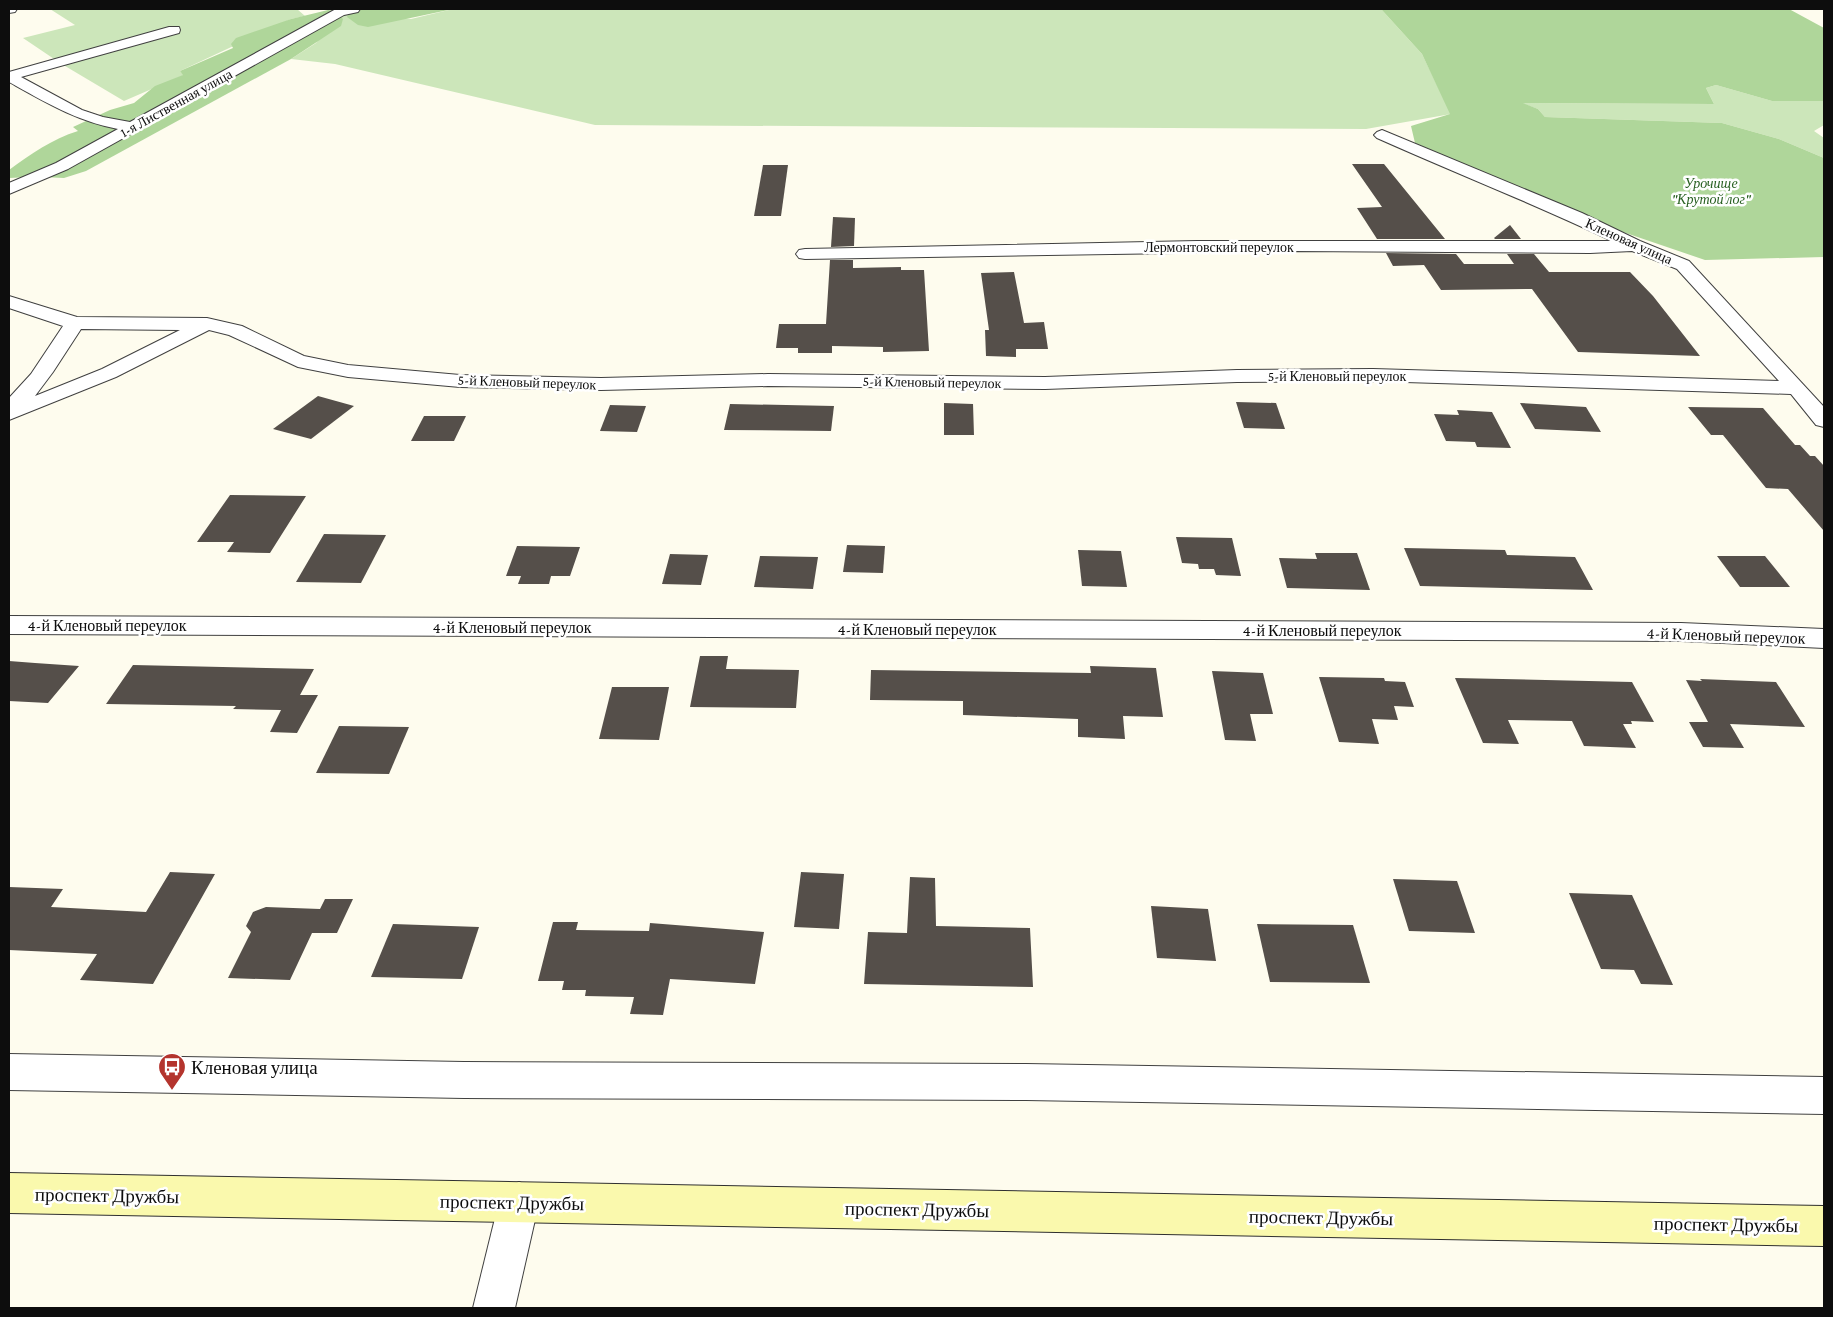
<svg xmlns="http://www.w3.org/2000/svg" width="1833" height="1317" font-family="'Crimson Pro',serif">
<rect width="100%" height="100%" fill="#fefcee"/>
<!-- green -->
<g fill="#cce6ba">
<path d="M50 9H297L305 16 291 19 180 71 184 75 124 101 60 63 23 38 75 25Z"/>
<path d="M453 9H1381L1422 54 1451 114 1366 129 595 125 335 64 291 59 316 43 339 15 349 12 411 19Z"/>
<path d="M1716 85 1772 101H1824V125L1814 131 1824 138V158L1779 139 1722 123 1545 117 1538 109 1521 103 1714 104 1706 88Z"/>
</g>
<!-- forest -->
<g fill="#afd69a">
<path d="M361 9H453L368 27 358 25 347 17 349 12Z"/>
<path d="M1381 9H1789L1824 28V101H1772L1716 85 1706 88 1714 104 1523 103 1538 109 1545 117 1722 123 1779 139 1824 158V257L1705 260 1617 230 1415 143 1411 126 1450 114 1422 54Z"/>
<path d="M328 10 335 11 31 177 9 178V170C31 154 52 139 78 131L73 127 110 110 134 103 155 86 183 75 180 71 233 48 231 44 236 38 291 19Z"/>
<path d="M339 15 343 19 341 26 291 59 86 171 64 178 42 177Z"/>
</g>
<!-- building -->
<g fill="#554f4a">
<path d="M1352 164H1384L1445 239H1377L1357 208 1382 207Z"/>
<path d="M763 165H788L781 216H754Z"/>
<path d="M833 217 855 218 854 246 831 247Z"/>
<path d="M1510 225 1521 239H1495L1494 238Z"/>
<path d="M1386 253 1456 254 1464 264H1514L1507 254H1534L1549 272H1630L1653 296 1700 356 1578 352 1532 289 1441 290 1424 265 1393 266Z"/>
<path d="M830 260H853V268L901 267V270H924L929 351 883 352V347L832 346V353H798V348H776L779 324H826Z"/>
<path d="M1014 272 1024 323 1044 322 1048 349H1016V357L986 356 985 330H989L981 273Z"/>
<path d="M318 396 354 406 311 439 273 429Z"/>
<path d="M1236 402 1276 403 1285 429 1244 428Z"/>
<path d="M944 403 973 404 974 435H944Z"/>
<path d="M1520 403 1586 407 1601 432 1535 429Z"/>
<path d="M730 404 834 406 831 431 724 430Z"/>
<path d="M610 405 646 406 637 432 600 431Z"/>
<path d="M1688 407 1763 408 1795 445H1800L1810 456H1815L1824 466V531L1788 489 1766 488 1723 435H1711Z"/>
<path d="M1457 410 1492 412 1511 448 1477 447 1475 442 1446 441 1434 414 1459 415Z"/>
<path d="M424 416H466L454 441H411Z"/>
<path d="M230 495 306 496 270 553 227 552 234 542H197Z"/>
<path d="M324 534 386 535 361 583 296 582Z"/>
<path d="M1176 537 1232 538 1241 576 1216 575 1214 569H1199L1198 564 1182 563Z"/>
<path d="M847 545 885 546 883 573 843 572Z"/>
<path d="M517 546 580 547 570 576H551L549 584H518L521 576H506Z"/>
<path d="M1404 548 1505 550 1507 555 1575 557 1593 590 1420 586Z"/>
<path d="M1078 550 1121 551 1127 587 1082 586Z"/>
<path d="M1315 553H1357L1370 590 1287 588 1279 558 1317 559Z"/>
<path d="M670 554 708 555 701 585 662 584Z"/>
<path d="M760 556 818 557 813 589 754 587Z"/>
<path d="M1717 556H1765L1790 587H1740Z"/>
<path d="M700 656H728L726 669 799 670 796 708 690 707Z"/>
<path d="M9 661 35 663 79 666 48 703 9 701Z"/>
<path d="M133 665 314 669 300 695H318L297 733 270 732 281 710 233 709 236 706 106 704Z"/>
<path d="M1090 666 1156 668 1163 717 1123 716 1125 739 1078 737V719L963 715V701L870 700 871 670 1091 673Z"/>
<path d="M1212 671 1263 673 1273 714H1250L1256 741 1225 740Z"/>
<path d="M1319 677 1384 678 1385 681 1405 682 1414 707 1394 706 1398 720 1372 719 1379 744 1339 742Z"/>
<path d="M1455 678 1632 682 1654 722 1631 721 1632 724H1623L1636 748 1584 746 1572 721 1508 720 1519 744 1483 743Z"/>
<path d="M1700 679 1776 682 1805 727 1730 724 1744 748 1703 747 1689 722H1708L1686 680 1702 681Z"/>
<path d="M612 687H669L659 740 599 739Z"/>
<path d="M339 726 409 727 389 774 316 773Z"/>
<path d="M170 872 215 874 153 984 80 980 97 954 9 950V887L63 889 51 907 146 912Z"/>
<path d="M801 872 844 874 839 929 794 927Z"/>
<path d="M910 877 935 878 936 926 1030 928 1033 987 864 984 868 932 907 933Z"/>
<path d="M1393 879 1457 881 1475 933 1409 931Z"/>
<path d="M1569 893 1632 895 1673 985 1641 984 1634 970 1601 969Z"/>
<path d="M325 899H353L337 933H312L290 980 228 978 251 932 246 926 253 912 266 907 320 909Z"/>
<path d="M1151 906 1208 909 1216 961 1157 958Z"/>
<path d="M553 922H578L576 930 649 931 650 923 764 932 755 984 670 979 663 1015 630 1014 634 997 585 996 586 990H562L564 981H538Z"/>
<path d="M393 924 479 927 462 979 371 977Z"/>
<path d="M1257 924 1353 925 1370 983 1270 982Z"/>
</g>
<g fill="none" stroke-linecap="round" stroke-linejoin="round">
<defs>
<g id="minor">
<path d="M9 9H17L15 12 9 13Z"/>
<path d="M336 9H360L358 12 344 15 68 169 9 194V183L56 163 118 129C76 121 45 102 9 82V72L169 27H179L180 30 179 33 21 77 82 110 103 117 130 122Z"/>
<path d="M1382 130 1582 213 1640 241 1689 261 1824 407V427L1816 425 1791 394 1373 381 1237 382 1045 389 768 386 601 390 460 387 348 377 298 367 229 335 209 330 116 377 9 420V398L31 374 63 326 9 308V296L77 317 207 318 242 326 304 356 348 365 460 375 601 378 768 374 1045 377 1237 370 1373 369 1779 381 1677 269 1632 251 1590 253 1295 251 805 259 799 258 796 254 799 250 805 249 1197 241H1612C1535 204 1455 173 1377 138L1374 135 1377 132ZM81 329 180 330 102 369 35 396 53 372Z"/>
<path d="M9 616 1681 623 1824 629V648L1681 641 9 634Z"/>
<path d="M9 1054 464 1062 1026 1064 1824 1077V1114L1026 1100 464 1098 9 1090Z"/>
<path d="M519 1182 533 1188 539 1202 515 1308H473L499 1202 505 1188Z"/>
</g>
<path id="secondary" d="M9 1173 1824 1206V1246L9 1213Z"/>
</defs>
<!-- minor casing -->
<use href="#minor" stroke="#404040" stroke-width="2"/>
<!-- secondary casing -->
<use href="#secondary" stroke="#2f2f2f" stroke-width="2"/>
<!-- minor -->
<use href="#minor" fill="#fff" fill-rule="evenodd"/>
<!-- secondary -->
<use href="#secondary" fill="#faf9ad" fill-rule="evenodd"/>
</g>
<!-- icons -->
<defs>
<symbol id="bus-pin" viewBox="-11 -11 22 30"><path d="M0 17L-7.5 6A9.5 9.5 0 1 1 7.5 6Z" fill="#b4342d" stroke="#fff"/><path d="M-5-6H5V4H4V6H2V4H-2V6H-4V4H-5ZM-3.5-4V0h7V-4ZM-3.5 1.2v1.5H-2V1.2ZM2 1.2v1.5H3.5V1.2Z" fill="#fff"/></symbol>
</defs>
<g fill-rule="evenodd">
<use href="#bus-pin" x="156" y="1051" width="32" height="43"/>
</g>
<g text-anchor="middle" stroke-width="5" stroke-linejoin="round" paint-order="stroke">
<!-- far-street labels -->
<g font-size="14" fill="#0d0d0d" stroke="#fff">
<text transform="translate(176 103) rotate(-29)" y="5">1-я Лиственная улица</text>
<text transform="translate(1629 241) rotate(24)" y="5">Кленовая улица</text>
<text x="1219" y="252">Лермонтовский переулок</text>
<text x="1337" y="381">5-й Кленовый переулок</text>
<text transform="translate(527 382) rotate(2)" y="5">5-й Кленовый переулок</text>
<text transform="translate(932 382) rotate(1)" y="5">5-й Кленовый переулок</text>
</g>
<!-- far-park labels -->
<g font-size="14" font-style="italic" fill="#286021" stroke="#fff">
<text x="1711" y="188">Урочище<tspan x="1711" dy="16">"Крутой лог"</tspan></text>
</g>
<!-- street labels -->
<g font-size="16" fill="#0d0d0d" stroke="#fff">
<text x="107" y="631">4-й Кленовый переулок</text>
<text x="512" y="633">4-й Кленовый переулок</text>
<text x="917" y="635">4-й Кленовый переулок</text>
<text x="1322" y="636">4-й Кленовый переулок</text>
<text transform="translate(1726 635) rotate(2)" y="6">4-й Кленовый переулок</text>
</g>
<!-- near-poi labels -->
<g font-size="19" fill="#0d0d0d" stroke="#fff" text-anchor="start">
<text x="191" y="1074">Кленовая улица</text>
</g>
<!-- near-street labels -->
<g font-size="19" fill="#0d0d0d" stroke="#fff">
<text transform="translate(107 1195) rotate(1)" y="7">проспект Дружбы</text>
<text transform="translate(512 1202) rotate(1)" y="7">проспект Дружбы</text>
<text transform="translate(917 1209) rotate(1)" y="7">проспект Дружбы</text>
<text transform="translate(1321 1217) rotate(1)" y="7">проспект Дружбы</text>
<text transform="translate(1726 1224) rotate(1)" y="7">проспект Дружбы</text>
</g>
</g>
<!-- border -->
<rect width="1833" height="1317" fill="none" stroke="#0d0d0d" stroke-width="20"/>
</svg>
